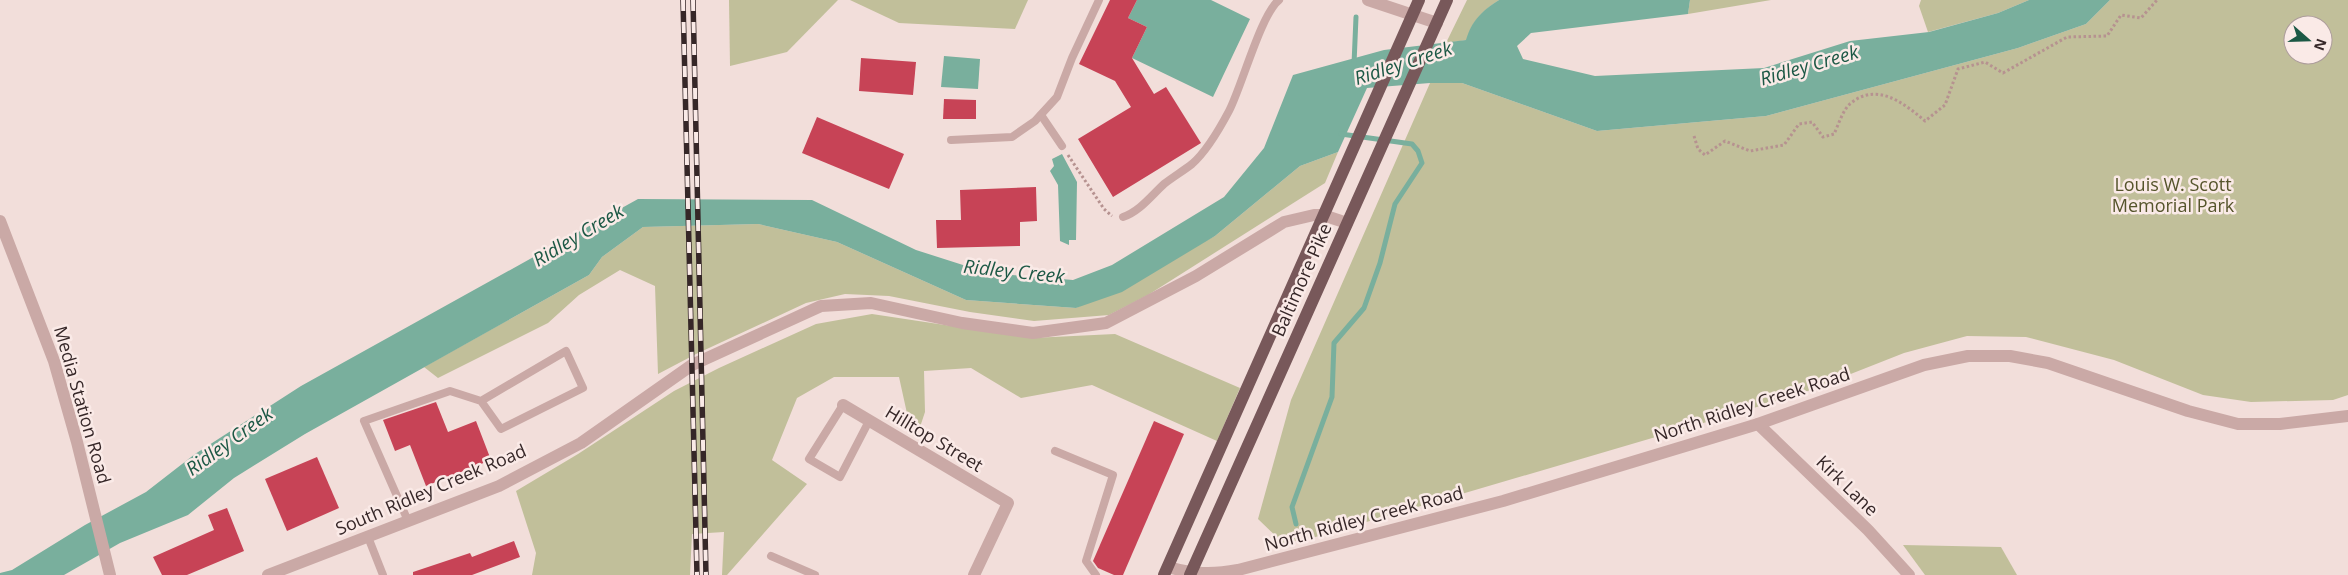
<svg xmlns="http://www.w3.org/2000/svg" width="2348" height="575" font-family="'Open Sans',sans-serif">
<rect width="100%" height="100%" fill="#f2deda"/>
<!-- green -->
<g fill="#c1bf9a" fill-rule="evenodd">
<path d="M729 0H838L787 52 730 66Z"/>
<path d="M850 0H1028L1015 29 899 23Z"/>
<path d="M1467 0H1499C1483 11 1472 20 1467 40L1446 43Z"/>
<path d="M1690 0H1771L1688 14Z"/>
<path d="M1921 0H2029L1998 13 1928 32 1919 6Z"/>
<path d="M2110 0H2348V395L2333 400 2251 402 2203 395 2114 360 2026 337 1967 336 1904 353 1805 392 1744 411 1312 538 1283 543 1258 519 1291 400 1430 83H1462L1597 131 1766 116 2018 48 2086 24ZM2293 25H2323V55H2293Z"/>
<path d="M1338 152 1325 183 1148 295 1109 315 1034 321 970 312 889 296 845 294 806 303 696 354 658 374 655 286 620 270 579 295 548 323 438 378 424 367 589 275 602 257 643 227 758 224 837 242 966 300 1076 308 1215 236 1300 166Z"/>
<path d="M872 314 1032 338 1115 334 1240 388 1217 441 1092 385 1021 398 971 368 924 371 925 412 918 433 910 427 899 377H834L797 398 772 460 807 484 727 575H722L724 532 692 534 690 575H532L536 553 516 491 578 454 674 391 719 368 816 324Z"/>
<path d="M1903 545 2001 547 2017 575H1925Z"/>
</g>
<!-- water -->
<g fill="#79af9d">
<path d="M1137 0H1211L1250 19 1213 97 1132 58 1147 27 1128 18Z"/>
<path d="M1499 0H1690L1688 14 1531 33 1517 46 1523 59 1595 76 1764 68 1850 41 1929 32 1998 13 2029 0H2110L2086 24 2018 48 1766 116 1597 131 1462 83H1430L1367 88 1338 152 1300 166 1215 236 1122 292 1076 308 966 300 837 242 758 224 643 227 602 257 589 275 305 434 234 478 188 515 120 543 64 575H0V573L12 570 85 525 146 492 195 454 301 386 638 199 812 200 916 250 988 273 1073 280 1112 265 1224 197 1264 148 1293 75 1384 50 1466 40C1472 20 1482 11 1499 0Z"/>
<path d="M944 56 980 59 978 89 941 87Z"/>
<path d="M1062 154 1077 182 1076 240H1069V245L1060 241 1058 185 1050 171 1054 166 1052 159Z"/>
</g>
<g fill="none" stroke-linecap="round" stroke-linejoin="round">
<!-- stream -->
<g stroke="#79af9d" stroke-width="5">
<path d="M1354 64 1356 17"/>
<path d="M1296 524 1292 507 1332 397 1334 343 1364 308 1380 263 1395 204 1422 163 1418 151 1412 144 1341 134"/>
</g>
</g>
<!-- building -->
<g fill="#c74356">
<path d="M1110 0H1137L1128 18 1147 27 1132 58 1154 94 1166 87 1201 143 1113 197 1078 139 1131 107 1115 81 1079 64Z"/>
<path d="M861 58 916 62 913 95 859 91Z"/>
<path d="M944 99 976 100V119H943Z"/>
<path d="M817 117 904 154 889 189 802 153Z"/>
<path d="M1036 187 1037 221 1020 222V246L937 248 936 220H961L960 190Z"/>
<path d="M436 402 448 432 476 421 491 460 426 486 410 445 395 451 383 420Z"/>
<path d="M1154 421 1184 434 1123 575H1114L1098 568 1093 561Z"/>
<path d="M317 457 339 508 287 531 265 479Z"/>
<path d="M227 508 244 551 187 575H162L153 557 214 530 208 515Z"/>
<path d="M514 541 520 557 472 575H413V572L470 553 472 557Z"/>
</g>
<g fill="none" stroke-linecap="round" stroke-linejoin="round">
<!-- path -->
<g stroke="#b69290" stroke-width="3" stroke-dasharray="2.5 2.5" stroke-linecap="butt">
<path d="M1694 136 1698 149 1705 155 1725 141 1750 151 1784 145 1799 124 1812 122 1823 137 1834 134C1838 126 1843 109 1851 103 1877 82 1904 103 1925 121L1945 105 1958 69 1985 62 2003 73 2067 37 2107 36 2121 15 2141 18 2157 0"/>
<path d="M1068 155 1104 209 1112 216"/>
</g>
<!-- service -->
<g stroke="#caa9a6" stroke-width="8">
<path d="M1041 115 1062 146"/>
<path d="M951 140 1012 137 1035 121 1057 97 1072 58 1099 0"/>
<path d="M1123 217C1140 211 1151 196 1164 184 1173 177 1183 171 1192 164 1207 151 1220 128 1229 111 1242 86 1261 14 1279 0"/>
<path d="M843 405 809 459 840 477 869 421"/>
<path d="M1055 451 1113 475 1086 561 1096 575"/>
<path d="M408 521 364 421 450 391 481 401 566 351 583 388 501 429 481 401"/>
<path d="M368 537 383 575"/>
<path d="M771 556 815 575"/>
</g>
<!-- minor -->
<g stroke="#caa9a6" stroke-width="12">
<path d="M0 221 54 361 77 442 110 575"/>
<path d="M843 405 1008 503 974 575"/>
</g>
<!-- tertiary -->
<g stroke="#caa9a6" stroke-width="12">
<path d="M1368 0 1437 23"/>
<path d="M1758 424 1868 530 1909 575"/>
<path d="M1168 567C1193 574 1212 575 1238 570L1503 501 1758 424 1924 365 1968 356H2010L2048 363 2188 411 2238 424H2280L2348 416"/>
<path d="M268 575 499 486 581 443 692 365 821 306 871 303 962 323 1033 333 1106 323 1196 276 1284 222 1314 215H1323L1347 223"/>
</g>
<!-- primary -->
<g stroke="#78585a" stroke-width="12">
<path d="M1164 575 1419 0"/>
<path d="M1190 575 1447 0"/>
</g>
<defs>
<g id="rail">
<path d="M683 0 697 575"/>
<path d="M693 0 706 575"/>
</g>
</defs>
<!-- rail casing -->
<use href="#rail" stroke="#362728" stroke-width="5.5"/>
<!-- rail -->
<use href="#rail" stroke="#faeae7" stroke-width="4" stroke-dasharray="11" stroke-linecap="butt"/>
</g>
<g text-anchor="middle" stroke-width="5" stroke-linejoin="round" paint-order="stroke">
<!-- park labels -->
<g font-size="18" fill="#55542b" stroke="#faeae7">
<text x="2173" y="191">Louis W. Scott<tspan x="2173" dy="21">Memorial Park</tspan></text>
</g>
<!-- street labels -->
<g font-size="18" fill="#362728" stroke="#faeae7">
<text transform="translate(1302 280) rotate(-66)" y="6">Baltimore Pike</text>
<text transform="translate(82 405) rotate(74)" y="6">Media Station Road</text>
<text transform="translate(1752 405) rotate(-18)" y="6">North Ridley Creek Road</text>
<text transform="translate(934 439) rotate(31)" y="6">Hilltop Street</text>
<text transform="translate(1847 486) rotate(44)" y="6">Kirk Lane</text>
<text transform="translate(431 490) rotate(-23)" y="6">South Ridley Creek Road</text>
<text transform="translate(1364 519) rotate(-15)" y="6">North Ridley Creek Road</text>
</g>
<!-- water labels -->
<g font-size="19" font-style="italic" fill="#1c5845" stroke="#faeae7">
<text transform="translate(1403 63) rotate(-18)" y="7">Ridley Creek</text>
<text transform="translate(1809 65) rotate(-16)" y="7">Ridley Creek</text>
<text transform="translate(578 235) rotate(-31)" y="7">Ridley Creek</text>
<text transform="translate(1014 271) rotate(6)" y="7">Ridley Creek</text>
<text transform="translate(229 441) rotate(-36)" y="7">Ridley Creek</text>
</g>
</g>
<!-- north arrow -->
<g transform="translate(2308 40) rotate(110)"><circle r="24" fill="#faeae7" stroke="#ac9c9b"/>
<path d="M0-4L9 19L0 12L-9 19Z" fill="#1c5845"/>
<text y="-8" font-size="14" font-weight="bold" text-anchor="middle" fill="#362728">N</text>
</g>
</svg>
